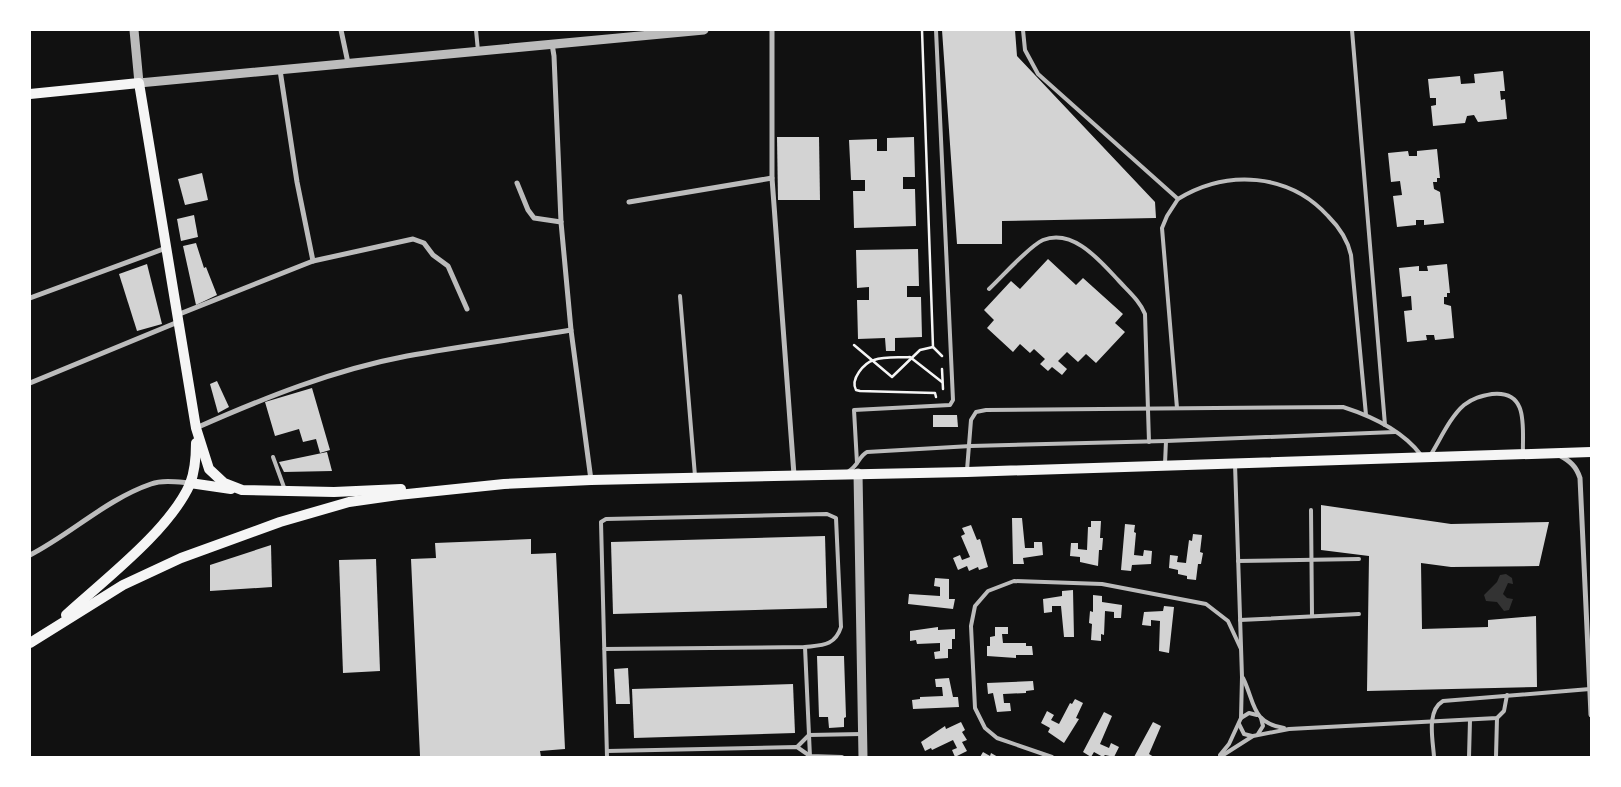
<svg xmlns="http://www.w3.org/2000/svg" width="1621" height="787" font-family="'Open Sans',sans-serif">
<rect width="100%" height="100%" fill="#111"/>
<!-- water -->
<path fill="#333" d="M1506 574 1512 578 1513 584 1508 583 1503 594 1507 598 1513 599 1509 610 1504 611 1497 602 1486 601 1484 595 1497 582 1500 575Z"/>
<!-- building -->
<g fill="#d3d3d3">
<path d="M942 30H1015L1017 56 1155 202 1156 218 1002 221V244H957Z"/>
<path d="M1503 71 1505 91H1500L1501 100 1505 99 1507 119 1478 122 1474 115 1467 116 1465 123 1433 126 1431 106 1436 105V98H1430L1428 79 1460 76 1461 84 1475 83 1474 74Z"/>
<path d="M777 137H819L820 200H778Z"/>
<path d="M914 137 915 177H903V189H915L916 226 854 228 853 191H865V180H851L849 140 877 139V151H887V138Z"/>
<path d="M1437 149 1440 178H1437V182H1433L1434 189 1440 192 1444 223 1424 225V220H1416V225L1397 227 1393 196 1402 195 1400 181 1391 182 1388 153 1408 151 1409 156H1417V151Z"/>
<path d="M202 173 208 200 185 205 178 179Z"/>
<path d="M194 215 198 237 181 241 177 219Z"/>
<path d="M196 243 204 268 206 267 217 295 196 305 183 246Z"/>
<path d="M918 249 919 286H907V297H921L922 337 895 338V351H886L885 338 858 339 857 300H869V287L857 288 856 250Z"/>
<path d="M1048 259 1076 285 1083 278 1123 314 1115 323 1125 332 1096 363 1086 354 1078 362 1067 352 1058 361 1067 369 1062 375 1052 367 1048 371 1040 364 1045 359 1034 349 1030 353 1020 344 1013 352 987 328 994 320 984 310 1011 281 1020 289Z"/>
<path d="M147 264 162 324 137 331 119 274Z"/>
<path d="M1447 264 1450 293H1447V297H1444V304L1451 306 1454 338 1435 340 1434 335H1426L1427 340 1407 342 1404 311 1412 310 1411 296 1402 297 1399 268 1419 266V271H1428L1427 266Z"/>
<path d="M217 381 229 407 218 413 210 384Z"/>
<path d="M312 388 330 450 320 453 316 439 303 442 299 429 275 436 265 402Z"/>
<path d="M933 415H957L958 427H933Z"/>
<path d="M327 452 332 471 284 472 279 462Z"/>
<path d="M1321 505 1451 524 1549 522 1539 566 1451 567 1421 563 1422 629 1488 627V620L1536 616 1537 687 1367 691 1369 556 1321 550Z"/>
<path d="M1012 518H1022L1025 548H1034V542H1042L1043 555 1023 558 1024 564H1013Z"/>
<path d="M1091 521H1101L1100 538H1103L1102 550H1099L1098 566 1080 562V557L1070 556 1071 543H1078V549L1087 550 1088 527H1091Z"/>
<path d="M1125 524 1135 525 1134 532 1136 533 1134 555 1143 556 1144 550 1152 551 1151 564 1132 565 1131 571 1121 570Z"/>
<path d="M971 525 977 540 980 539 988 567 979 570 978 567 969 571 967 566 958 570 953 558 960 555 962 560 970 557 961 536 965 534 962 528Z"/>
<path d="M1193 534 1202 535 1200 552 1203 553 1201 564H1198L1196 580 1187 579V576L1178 574V570L1169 568 1170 555 1178 556 1177 562 1186 563 1189 540 1192 541Z"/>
<path d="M825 536 827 608 613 614 611 542Z"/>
<path d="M531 539V554L556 553 565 749 540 751 541 757 420 756 411 559 436 558 435 543Z"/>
<path d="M271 545 272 587 210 591V565Z"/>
<path d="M376 559 380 671 343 673 339 560Z"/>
<path d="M935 578 949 579V599H955L953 609 908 604 909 594 940 596V587L934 586Z"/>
<path d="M1073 590 1074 637H1064L1061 606H1052V612L1044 613 1043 599 1062 596V591Z"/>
<path d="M1093 595 1102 596V602L1122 605 1121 618H1114V612L1105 611 1104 635 1101 634V641L1091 640 1092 624 1089 623 1090 611 1093 612Z"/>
<path d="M1164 606 1174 607 1169 653 1159 651 1160 621 1151 620V626L1142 625 1144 612 1163 611Z"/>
<path d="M938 627V630L955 629V639H952V649H948V658L935 659 934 652 940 651V643L917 644 916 640 910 641V631Z"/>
<path d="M995 627H1008V634H1002L1003 643H1026V646H1032L1033 655H1016V658L987 656V646H990V637L995 636Z"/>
<path d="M817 656H844L846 717 844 718V727L829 728 828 717H819Z"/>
<path d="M628 668 630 704H616L614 669Z"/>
<path d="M949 678 953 697H958L959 707 913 709 912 700 920 699V697L943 696 942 687H936L935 679Z"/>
<path d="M1033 681 1034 690 1026 691V693L1003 694 1004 703H1010L1011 711 997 712 993 693 988 694 987 683Z"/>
<path d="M793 684 795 733 634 738 632 689Z"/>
<path d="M1075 699 1083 703 1076 718 1079 719 1064 743 1048 732 1050 728 1041 723 1047 711 1054 715 1051 720 1059 724 1070 703 1072 704Z"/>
<path d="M1104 712 1112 716 1100 744 1109 748 1111 743 1119 747 1114 757 1105 755 1103 757 1094 752 1091 757 1083 752Z"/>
<path d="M961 722 965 730 962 732 967 740 962 742 967 751 955 757 952 750 957 748 953 740 932 750 931 748 925 751 921 742 945 726 946 729Z"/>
<path d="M1153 722 1161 726 1149 754 1154 757H1134Z"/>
<path d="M983 752 990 756 991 753 998 757H980Z"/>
</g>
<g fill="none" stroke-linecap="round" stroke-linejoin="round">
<!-- path -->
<g stroke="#f5f5f5" stroke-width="2.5">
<path d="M922 30 933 347 942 356"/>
<path d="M854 345 892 377 920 350 933 347"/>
<path d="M942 369 943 389"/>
<path d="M936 397 935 393 860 391 856 390C850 379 864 363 874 360 885 356 899 358 910 357L942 382"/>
</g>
<!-- service -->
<g stroke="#bcbcbc" stroke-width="4">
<path d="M476 30 478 51"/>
<path d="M1023 30 1025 50 1038 74 1178 199C1227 169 1289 173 1328 216 1339 227 1348 241 1351 255L1366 415"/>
<path d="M1352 30 1385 425"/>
<path d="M989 289C1002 277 1029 246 1043 240 1074 228 1101 262 1119 281 1129 292 1140 301 1145 314L1149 442"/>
<path d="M680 296 695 476"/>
<path d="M1177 408 1162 228 1167 216 1178 199"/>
<path d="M1430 456C1440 440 1450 417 1464 405 1473 398 1481 396 1492 394 1530 390 1522 429 1523 454"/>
<path d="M273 457 285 490"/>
<path d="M857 463 854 410 950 405 953 400 936 30"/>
<path d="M1165 464 1166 441"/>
<path d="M967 470 971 420 976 412 986 410 1343 407C1371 416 1403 431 1421 455"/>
<path d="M849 471C858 466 859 456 867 452L971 446 1166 441 1395 432"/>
<path d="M1311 510 1312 616"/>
<path d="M1238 561 1359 559"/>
<path d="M1240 620 1359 614"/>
<path d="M805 647 810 757"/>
<path d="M604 649 805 647C822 645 835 646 841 627L836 518 827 514 606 519 601 522 607 757"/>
<path d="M1243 678C1255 702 1251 723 1284 728"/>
<path d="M1241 718 1249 713 1257 715"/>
<path d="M1239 724 1244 734 1252 736"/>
<path d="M1258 734 1263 726 1261 718"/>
<path d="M797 747 809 735 862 734"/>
<path d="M607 751 797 747 810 756 842 757"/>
<path d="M1220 755 1229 744 1241 718 1242 677 1235 464"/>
<path d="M1052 757 997 738 985 728 975 708 971 626 975 606 988 591 1014 581 1102 584 1206 604 1228 621 1241 649"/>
<path d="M1220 757 1253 736 1289 729 1497 718 1504 711 1507 695"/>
<path d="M1434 757C1433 740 1426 711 1443 701L1590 689"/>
<path d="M1469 757 1470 720"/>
<path d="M1496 757 1497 718"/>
</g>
<!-- minor -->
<g stroke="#bcbcbc" stroke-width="5">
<path d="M341 30 348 63"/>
<path d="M772 30V178L794 475"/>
<path d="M552 44 554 56 561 222 571 330 591 480"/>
<path d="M280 70 297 182 313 261"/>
<path d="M517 183 528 210 534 218 561 222"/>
<path d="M629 202 772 178"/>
<path d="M30 298 166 248"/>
<path d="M177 315 313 261 413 239 424 243 433 255 448 266 467 309"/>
<path d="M30 383 178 322"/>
<path d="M196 428C264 398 333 370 407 356 461 346 517 339 571 330"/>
<path d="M1559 455C1570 461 1576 466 1580 478L1591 715"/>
<path d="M30 555C71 534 107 499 151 484 163 480 177 482 190 483"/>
</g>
<!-- tertiary -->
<g stroke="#bcbcbc" stroke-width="9">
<path d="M134 30 139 83 704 30"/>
<path d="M858 473 863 757"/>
</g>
<!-- secondary -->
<g stroke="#f5f5f5" stroke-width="10">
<path d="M30 94 139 83 196 428 209 469 224 483 242 490 334 492 401 489"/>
<path d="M190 483 231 489"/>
<path d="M66 615C104 580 169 531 190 484 195 471 196 456 196 443"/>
<path d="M30 643 123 585 181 558 280 522 349 502 398 495 504 484 591 480 967 472 1591 452"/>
</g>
</g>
<!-- border -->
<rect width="1621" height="787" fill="none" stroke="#ffffff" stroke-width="62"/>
</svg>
